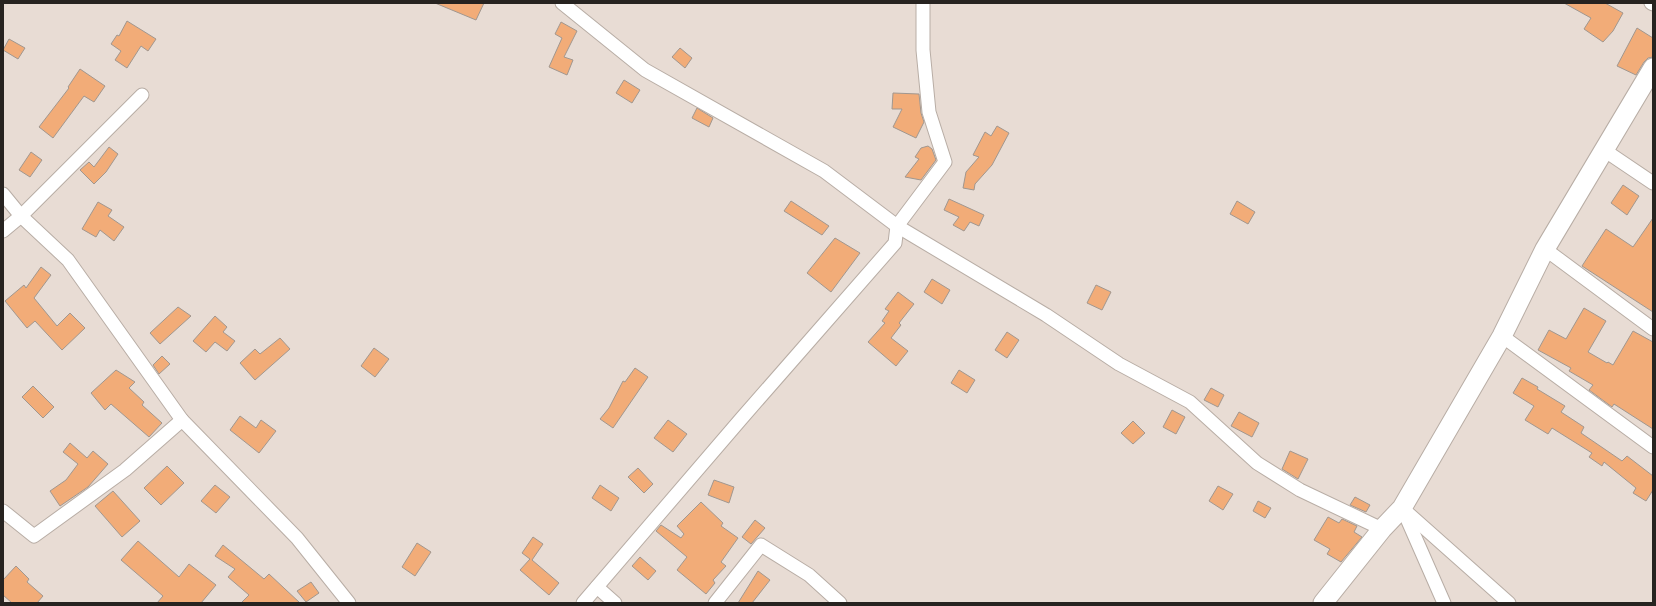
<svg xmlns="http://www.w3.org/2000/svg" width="1656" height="606" font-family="'Alegreya Sans',sans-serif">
<rect width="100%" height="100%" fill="#e8dcd4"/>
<!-- building -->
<g fill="#f2ac78" stroke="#a1978f">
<path d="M435 3H484L476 20Z"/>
<path d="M1564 3H1605L1623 13 1613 31 1603 42 1584 29 1591 18Z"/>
<path d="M127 21 156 39 148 51 141 46 127 68 115 60 121 51 111 44 117 35 119 36Z"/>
<path d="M561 22 577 31 564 57 573 60 567 75 549 67 562 38 555 34Z"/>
<path d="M1637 28 1653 38V57L1648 58 1644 62 1636 75 1617 66Z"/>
<path d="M9 39 25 48 18 59 3 50Z"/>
<path d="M680 48 692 58 685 68 672 57Z"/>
<path d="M80 69 105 86 94 102 84 96 53 138 39 127 69 88 68 87Z"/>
<path d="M624 80 640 90 632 103 616 93Z"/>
<path d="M893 93 919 94 921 113 924 122 916 138 893 127 902 109H892Z"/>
<path d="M697 108 713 118 709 127 692 118Z"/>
<path d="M997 126 1009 133 992 165 975 184 974 190 963 188 966 172 979 157 973 155 985 132 991 136Z"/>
<path d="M928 146 932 149 936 160 921 180 905 177 919 159 915 157 921 148Z"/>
<path d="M109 147 118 154 106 172 94 184 80 170 89 162 94 167Z"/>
<path d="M31 152 42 160 30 177 19 170Z"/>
<path d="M1623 185 1639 196 1627 215 1611 203Z"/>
<path d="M949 199 984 215 979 226 970 222 964 231 953 225 959 217 944 210Z"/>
<path d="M791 201 829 226 822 235 784 211Z"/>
<path d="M1237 201 1255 212 1248 224 1230 214Z"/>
<path d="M98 202 112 210 108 216 124 227 114 241 100 230 96 237 82 229Z"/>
<path d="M1653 218V312L1582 266 1606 229 1633 247Z"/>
<path d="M835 238 860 253 831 292 807 273Z"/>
<path d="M41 267 51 275 34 298 57 326 70 313 85 328 62 350 35 321 27 328 5 301 24 285 26 288Z"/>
<path d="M932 279 950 290 942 304 924 292Z"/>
<path d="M1096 285 1111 292 1102 310 1087 303Z"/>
<path d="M898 292 914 304 899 323 901 325 891 338 908 351 896 366 868 342 885 323 882 321 889 311 885 309Z"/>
<path d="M178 307 191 316 160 344 150 333Z"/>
<path d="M1584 308 1606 321 1588 352 1607 363 1608 362 1613 365 1633 331 1653 342V429L1614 404 1612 407 1589 390 1593 385 1569 371 1571 368 1538 350 1549 330 1566 339Z"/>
<path d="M215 316 227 327 223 332 235 341 227 351 215 342 206 352 193 341Z"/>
<path d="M1007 332 1019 340 1007 358 995 350Z"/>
<path d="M280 338 290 349 255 380 240 363 255 349 260 354Z"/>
<path d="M374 348 389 359 375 377 361 366Z"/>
<path d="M162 356 170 364 159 374 153 365Z"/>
<path d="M635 368 648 377 613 428 600 419 609 408 623 381 625 382Z"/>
<path d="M116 370 135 382 129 388 144 402 142 405 162 423 149 437 111 404 105 410 91 393Z"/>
<path d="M959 370 975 380 967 393 951 383Z"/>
<path d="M1522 378 1538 387 1537 389 1565 406 1561 412 1584 427 1581 433 1622 461 1627 456 1653 476V490L1646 501 1633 493 1636 488 1604 462 1602 466 1589 457 1592 453 1552 428 1548 434 1525 420 1534 406 1513 393Z"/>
<path d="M33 386 54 407 43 418 22 397Z"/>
<path d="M1211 388 1224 395 1218 407 1204 400Z"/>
<path d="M1172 410 1185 417 1176 434 1163 427Z"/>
<path d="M1239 412 1259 423 1252 437 1231 426Z"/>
<path d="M240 416 256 428 261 420 276 431 259 453 230 430Z"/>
<path d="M668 420 687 434 673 452 654 438Z"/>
<path d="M1133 421 1145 433 1133 444 1121 433Z"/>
<path d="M70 443 87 458 93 451 108 464 88 487 60 506 50 491 66 480 78 464 63 452Z"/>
<path d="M1290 451 1308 459 1298 479 1282 469Z"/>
<path d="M167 466 184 483 161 505 144 488Z"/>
<path d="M638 468 653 484 644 493 628 477Z"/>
<path d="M714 480 734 487 729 503 708 495Z"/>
<path d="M215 485 230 497 216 513 201 501Z"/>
<path d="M600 485 619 498 611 511 592 498Z"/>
<path d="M1218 486 1233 494 1223 510 1209 501Z"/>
<path d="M113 491 140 521 122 537 95 506Z"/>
<path d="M1355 497 1370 505 1366 512 1350 505Z"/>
<path d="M1258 501 1271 508 1265 518 1253 511Z"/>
<path d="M701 502 723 523 721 526 738 538 721 562 726 566 713 580 715 583 706 594 677 570 687 557 656 531 661 525 681 538 684 534 677 526Z"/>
<path d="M1328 517 1339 523 1342 519 1357 526 1354 532 1362 537 1341 562 1327 554 1330 549 1314 540Z"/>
<path d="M755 520 765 528 751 544 742 537Z"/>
<path d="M533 537 543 544 532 560 559 583 549 595 520 570 530 559 522 553Z"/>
<path d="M138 541 179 577 189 564 216 585 201 603H157L163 596 121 560Z"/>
<path d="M417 543 431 552 415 576 402 567Z"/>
<path d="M223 545 264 579 269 574 300 603H241L249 595 228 577 235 569 215 556Z"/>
<path d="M640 557 656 571 648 580 632 566Z"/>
<path d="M16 566 29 579 27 582 43 596 37 603H12L3 595V580Z"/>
<path d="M758 571 770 580 752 603H738Z"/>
<path d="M311 582 319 593 306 602 297 591Z"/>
</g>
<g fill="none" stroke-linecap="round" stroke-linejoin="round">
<defs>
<g id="street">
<path d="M562 3 645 70 824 171 897 226 1046 315 1119 364 1190 402 1257 463 1300 490 1382 529"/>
<path d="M1651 3 1653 4"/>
<path d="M1604 150 1653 183"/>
<path d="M3 194 21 216 68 260 182 420 297 538 349 603"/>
<path d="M3 231 21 216 142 95"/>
<path d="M1545 249 1653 329"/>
<path d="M1502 336 1653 447"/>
<path d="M1402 508 1509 603"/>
<path d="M3 511 34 536 125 470 182 420"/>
<path d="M1404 512 1444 603"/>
<path d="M597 587 615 603"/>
<path d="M583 603 741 419 895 243 897 226 945 162 929 112 923 50V3"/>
<path d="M715 603 761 545 809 575 840 603"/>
</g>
<path id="secondary" d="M1323 603 1382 529 1402 508 1502 336 1545 249 1653 68"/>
</defs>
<!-- street casing -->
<use href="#street" stroke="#b8ada5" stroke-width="15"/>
<!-- secondary casing -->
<use href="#secondary" stroke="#b8ada5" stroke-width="21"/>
<!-- street -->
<use href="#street" stroke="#fff" stroke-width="13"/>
<!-- secondary -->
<use href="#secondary" stroke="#fff" stroke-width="19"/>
</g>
<!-- border -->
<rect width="1656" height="606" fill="none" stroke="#272320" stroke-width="8"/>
</svg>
